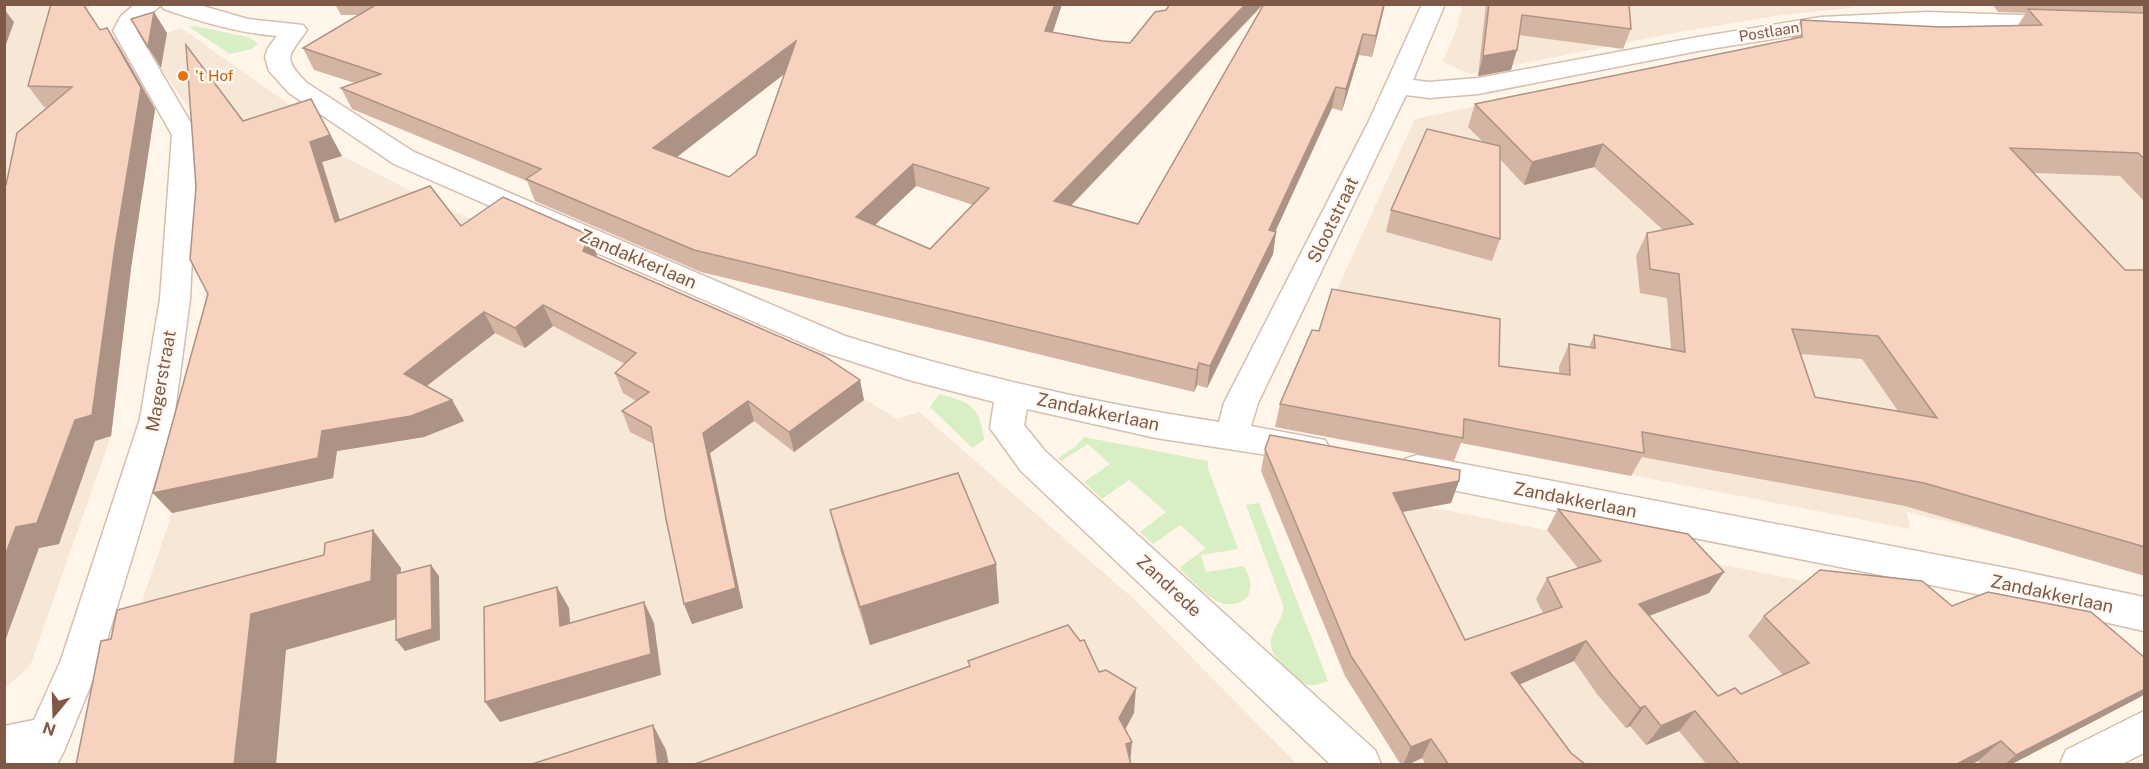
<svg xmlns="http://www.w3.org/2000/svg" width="2149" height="769" font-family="'Public Sans',sans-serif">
<rect width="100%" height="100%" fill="#fff5e9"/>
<!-- residential -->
<g fill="#f7e7d7">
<path d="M5 5H90L88 13 138 214 111 436 30 666 5 688Z"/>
<path d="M1463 5H1851V8L1782 15 1674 33 1470 74 1443 62 1457 27Z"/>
<path d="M181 28 314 122 332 137 342 156 435 203 824 374 897 419 919 412 1135 600 1297 764H87L172 513 191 438 206 329 197 120 142 41Z"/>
<path d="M2144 36V576L2011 537 1907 512 1910 529 1487 447 1308 353 1415 119 1699 58Z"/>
<path d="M1262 470 1429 507 2067 633 2140 697 2011 764H1401L1345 676Z"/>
</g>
<!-- green -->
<g fill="#d8efc5">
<path d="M195 26 248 37 258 43 252 49 230 54 189 27Z"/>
<path d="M939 394C971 402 980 407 984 440L972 448 930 407Z"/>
<path d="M1084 437 1208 461V469L1238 549 1201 555 1206 572 1244 566C1247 573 1252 582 1250 589 1248 605 1227 608 1215 600 1202 592 1191 579 1179 568L1206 548 1180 525 1153 544 1140 532 1166 512 1129 480 1102 499 1084 482 1110 464 1088 444 1061 461 1058 458 1076 446Z"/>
<path d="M1259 503 1328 681C1322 683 1315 686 1309 685 1294 682 1273 661 1271 645 1269 630 1285 620 1283 605L1246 505Z"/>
</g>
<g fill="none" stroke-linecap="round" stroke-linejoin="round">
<defs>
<g id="street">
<path d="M135 4H196L248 19 303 25 307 30C289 56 281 57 307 83L414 152 845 336C967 374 1093 403 1219 422L1224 403 1368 123 1422 4H1445L1413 80 1429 82 1478 78 1698 37 1821 17 1927 12 2144 19V33L1927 26 1821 31 1698 51 1478 94 1429 98 1406 95 1258 403 1251 426 1325 440 1330 449 1325 458 1313 462 1156 438 1027 409 1024 425 1045 451 1375 750 1381 764H1330L1021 471 990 428 994 402 909 380 823 352 394 164 289 93 269 71 265 57 268 48 277 36C238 33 201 22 164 9L161 5 140 24 137 31 198 135 190 299 174 419 101 660 64 751 57 764H4V726L34 720 61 660 140 419 160 299 172 135 113 31 121 16Z"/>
<path d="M1417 455 2016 570 2144 597V631L2016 602 1417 483 1405 479 1399 469 1405 459Z"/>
<path d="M2144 711V753L2122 764H2060L2066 750Z"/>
</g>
</defs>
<!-- street casing -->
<use href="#street" stroke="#d5beaf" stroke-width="3"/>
<!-- street -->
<use href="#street" fill="#fff" fill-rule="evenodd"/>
</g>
<!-- wall -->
<g fill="#d4b5a3" fill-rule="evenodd">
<path d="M335 4H1062L1053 32 1103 41 1130 43 1166 10 1170 4H1385L1372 57 1359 55 1342 111 1332 108 1275 231 1276 232 1273 254 1207 388 1197 385 1194 392 701 272 535 201 527 181 352 109 341 88 355 83 314 70 303 48 360 15H341ZM1263 5 1138 224 1071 206ZM784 74 756 155 729 177 677 157ZM916 186 973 205 930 249 875 225Z"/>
<path d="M1486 4H1629L1631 29 1623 49 1519 35 1511 70 1478 76Z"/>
<path d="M1992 4H2145V202L2120 176 2033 173 2125 270H2145V576L1905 506 1642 457 1631 476 1461 443 1454 461 1275 427 1280 404 1499 366 1559 373V367L1569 344 1589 347 1594 335 1671 349 1667 298 1640 293 1636 256 1647 233 1663 230 1594 167 1524 185 1500 159V239L1492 261 1386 232 1391 210 1483 142 1468 127 1475 104 1791 39 1801 20 1941 27 2018 25 2026 13 1998 12ZM1801 354 1862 359 1898 411 1815 397Z"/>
<path d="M107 28 120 48 155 109 131 268 111 436 95 441 59 544 39 548 6 185 49 107H44L28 86 100 30Z"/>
<path d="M243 121 342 156 322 162 340 220 461 226 597 255 596 257 864 400 794 452 754 421 710 453 743 608 692 624 684 604 654 444 630 432 622 411 636 401 623 393 615 373 625 364 553 326 525 348 495 333 427 386 452 400 464 421 424 437 337 451 333 478 172 513 153 493 208 294Z"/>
<path d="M1265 449 1459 481 1451 503 1402 512 1465 640 1543 613 1536 599 1547 578 1578 568 1547 530 1558 509 1709 593 1649 616 1718 696 1741 694 1783 675 1748 636 1764 616 1952 606 2145 658V694L2140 697 2010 765H1982L1978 761 1970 765H1707L1679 731 1646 745 1630 726 1626 728 1597 694 1574 661 1520 684 1571 753 1586 765H1426L1422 758 1407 765H1401L1345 676 1261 471Z"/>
<path d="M830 510 999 603 870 645 840 550Z"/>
</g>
<!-- shaded-wall -->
<g fill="#ad9385">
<path d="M1055 4H1062L1046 52 1045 31Z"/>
<path d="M1246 4H1263L1054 223V201Z"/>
<path d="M1384 4H1385L1372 57 1376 36Z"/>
<path d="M4 9 14 22 4 50Z"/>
<path d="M154 12 167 33 161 68 148 47Z"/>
<path d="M107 28 120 48 155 109 131 268 111 436 95 441 59 544 39 548 4 644V558L16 527 75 420Z"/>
<path d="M1363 34 1359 55 1342 111 1346 89Z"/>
<path d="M796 41 800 62 660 170 653 148Z"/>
<path d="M1517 50 1511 70 1478 76 1483 56Z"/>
<path d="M1336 87 1332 108 1266 252 1269 230Z"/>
<path d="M311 99 342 156 322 162 347 243 335 222 310 142Z"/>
<path d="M1603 144 1594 167 1524 185 1532 162Z"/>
<path d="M913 164 916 186 860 239 856 217Z"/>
<path d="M1276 232 1273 254 1207 388 1210 366Z"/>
<path d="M589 235 597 255 591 272 583 251Z"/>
<path d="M543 305 553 326 525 348 515 328Z"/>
<path d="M484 312 495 333 416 394 404 374Z"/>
<path d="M1199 363 1197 385 1194 392 1197 370Z"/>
<path d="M860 380 864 400 794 452 789 432Z"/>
<path d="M452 400 464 421 424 437 337 451 333 478 172 513 153 493 322 431Z"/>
<path d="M748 401 754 421 710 453 743 608 692 624 684 604 703 433Z"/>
<path d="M1459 481 1451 503 1386 515 1393 493Z"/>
<path d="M373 530 401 568 400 618 286 650 276 765H234L251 614Z"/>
<path d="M996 564 999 603 870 645 860 607Z"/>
<path d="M431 565 439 576 440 640 405 651 396 640Z"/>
<path d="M1724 572 1709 593 1625 625 1639 604Z"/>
<path d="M557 587 569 608 572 646 560 626Z"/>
<path d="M644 602 654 623 661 675 500 722 485 702Z"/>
<path d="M1586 641 1574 661 1500 693 1511 673Z"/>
<path d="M1136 688 1134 713 1118 743 1119 718Z"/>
<path d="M2145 689V694L2140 697 2010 765H2004L2016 755Z"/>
<path d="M1645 706 1630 726 1626 728 1640 708Z"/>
<path d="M1695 711 1679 731 1646 745 1661 726Z"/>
<path d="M653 725 666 750 669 765H658Z"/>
<path d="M1431 739 1422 758 1407 765H1403L1411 747Z"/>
<path d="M2001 741 1978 761 1970 765H1955Z"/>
<path d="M1132 742 1130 765 1126 744Z"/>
</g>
<!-- building -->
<g fill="#f7d2be" stroke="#ad9385" stroke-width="1.5" fill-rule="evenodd">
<path d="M51 4H83L100 30 107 28 141 88 115 247 92 415 75 420 37 523 16 527 4 558V186L6 185 17 133 72 87 28 86Z"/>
<path d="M377 4H1055L1045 31 1103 41 1130 43 1155 12 1166 10 1170 4H1246L1054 201 1138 224 1264 4H1384L1376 36 1363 34 1346 89 1336 87 1269 230 1276 232 1210 366 1199 363 1197 370 694 250 526 179 541 169 341 88 381 74 303 48ZM796 41 756 155 729 177 653 148ZM913 164 989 188 930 249 856 217Z"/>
<path d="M1489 4H1629L1631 29 1522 15 1517 50 1483 56Z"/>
<path d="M2028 9 2145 13V159L2138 153 2010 148 2125 270H2145V547L1924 483 1642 432 1644 453 1464 419 1463 438 1280 404 1312 330 1319 331 1332 289 1500 319 1499 366 1570 375 1569 344 1595 348 1594 335 1685 352 1679 274 1650 269 1647 233 1693 224 1603 144 1532 162 1475 104 1802 37 1801 20 1941 27 2042 25ZM1792 329 1878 336 1937 418 1815 397Z"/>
<path d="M154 12 148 47 131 19Z"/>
<path d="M186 45 243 121 311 99 330 135 310 142 335 222 430 186 461 226 503 197 589 235 583 251 824 356 860 380 789 432 748 401 703 433 736 588 684 604 666 519 651 427 622 411 649 392 615 373 636 353 543 305 515 328 484 312 404 374 452 400 411 416 322 431 318 458 153 493 208 294 190 259 196 187Z"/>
<path d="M1427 129 1500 146V239L1391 210Z"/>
<path d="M1270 435 1460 470 1459 481 1393 493 1465 640 1562 607 1547 578 1601 561 1558 509 1688 534 1724 572 1639 604 1718 696 1735 688 1741 694 1809 663 1764 616 1820 570 1922 581 1952 606 1988 592 2091 612 2145 658V689L2016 755 2001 741 1955 765H1740L1695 711 1661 726 1645 706 1640 708 1611 674 1586 641 1511 673 1571 753 1586 765H1449L1431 739 1411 747 1351 656 1265 449Z"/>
<path d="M958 473 996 564 860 607 830 510Z"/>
<path d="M373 530 371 581 251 614 234 765H76L101 641 111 639 117 610 324 555 325 543Z"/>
<path d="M431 565 432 629 396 640V574Z"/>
<path d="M557 587 560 626 644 602 651 654 485 702 484 607Z"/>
<path d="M1068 625 1080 641 1084 640 1099 672 1106 670 1136 688 1119 718 1132 742 1126 744 1131 765H692L970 666 968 661Z"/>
<path d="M653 725 658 765H529Z"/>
</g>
<!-- markers -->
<circle fill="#e8710a" stroke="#fff9f2" stroke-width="2" cx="183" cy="76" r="6"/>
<g text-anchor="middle" stroke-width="5" stroke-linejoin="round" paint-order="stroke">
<!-- far-street labels -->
<g font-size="15" fill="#7e5948" stroke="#fff9f2">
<text transform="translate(1769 32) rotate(-9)" y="5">Postlaan</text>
</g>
<!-- far-food labels -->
<g font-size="15" fill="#c56008" stroke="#fff9f2" text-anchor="start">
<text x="195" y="81">'t Hof</text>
</g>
<!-- street labels -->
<g font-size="18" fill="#7e5948" stroke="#fff9f2">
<text transform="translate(1333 220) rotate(-64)" y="6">Slootstraat</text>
<text transform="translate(638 259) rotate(23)" y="6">Zandakkerlaan</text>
<text transform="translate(161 381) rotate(-80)" y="6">Magerstraat</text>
<text transform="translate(1098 412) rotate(12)" y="6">Zandakkerlaan</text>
<text transform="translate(1575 500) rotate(11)" y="6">Zandakkerlaan</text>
<text transform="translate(1169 586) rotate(43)" y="6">Zandrede</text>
<text transform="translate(2052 594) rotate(12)" y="6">Zandakkerlaan</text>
</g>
</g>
<!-- border -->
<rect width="2149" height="769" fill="none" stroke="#7e5948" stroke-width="12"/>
<!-- north arrow -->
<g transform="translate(54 715) rotate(199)" stroke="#fff9f2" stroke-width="4.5" paint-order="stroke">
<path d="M0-4.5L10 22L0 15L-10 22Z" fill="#7e5948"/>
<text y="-9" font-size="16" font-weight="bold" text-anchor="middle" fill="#7e5948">N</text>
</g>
</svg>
